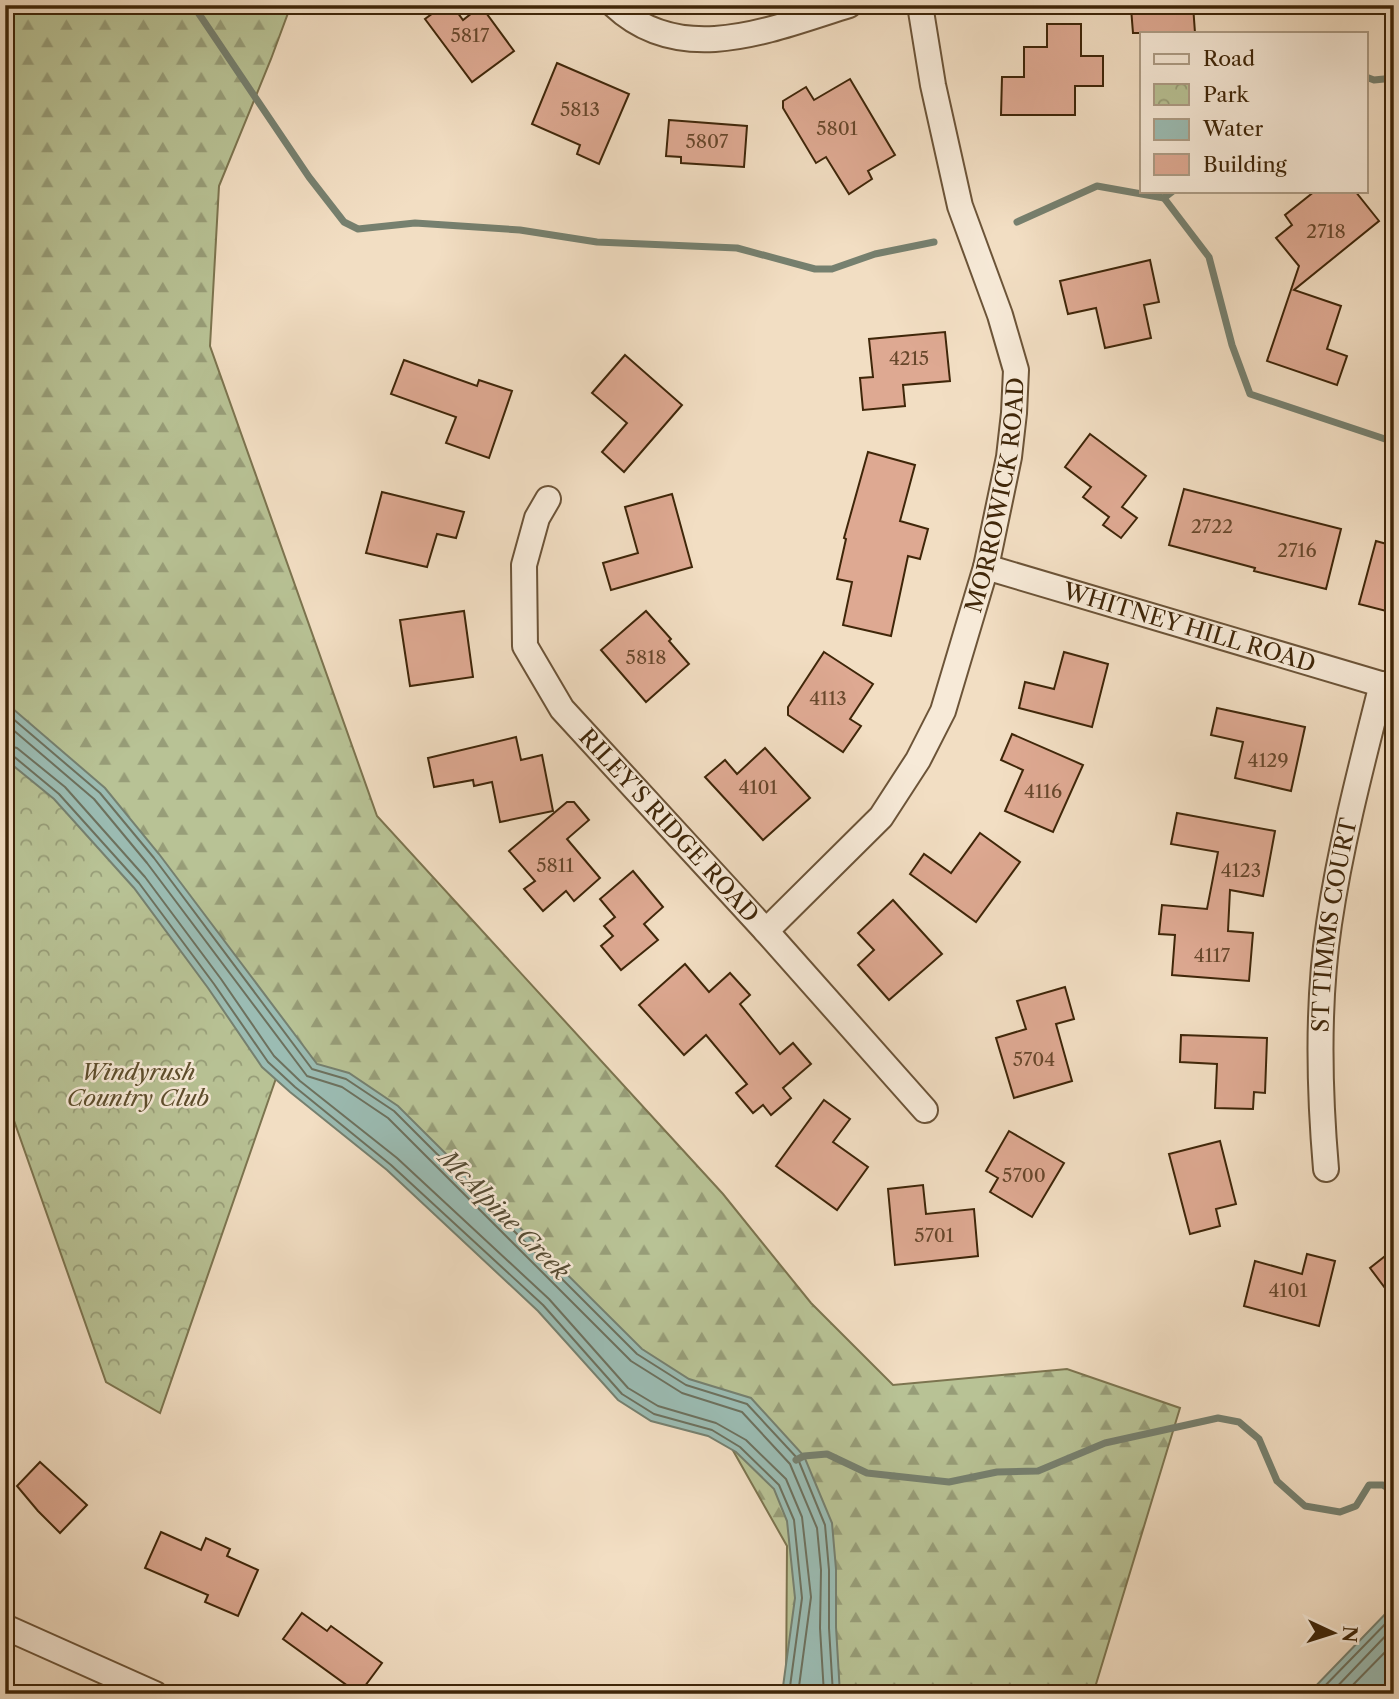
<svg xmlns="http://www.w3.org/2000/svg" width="1399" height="1699" font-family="'Libre Caslon Text',serif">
<defs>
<pattern id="forest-firs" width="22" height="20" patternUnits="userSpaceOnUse" patternTransform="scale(1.75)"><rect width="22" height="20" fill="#b8c295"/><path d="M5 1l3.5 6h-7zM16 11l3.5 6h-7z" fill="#979d78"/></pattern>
<pattern id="park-crowns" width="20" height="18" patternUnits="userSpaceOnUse" patternTransform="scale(1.75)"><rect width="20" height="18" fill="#b8c295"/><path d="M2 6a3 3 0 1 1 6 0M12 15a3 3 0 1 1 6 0" fill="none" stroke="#979d78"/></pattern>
</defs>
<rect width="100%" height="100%" fill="#f2dec3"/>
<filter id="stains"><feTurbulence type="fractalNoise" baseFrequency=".00286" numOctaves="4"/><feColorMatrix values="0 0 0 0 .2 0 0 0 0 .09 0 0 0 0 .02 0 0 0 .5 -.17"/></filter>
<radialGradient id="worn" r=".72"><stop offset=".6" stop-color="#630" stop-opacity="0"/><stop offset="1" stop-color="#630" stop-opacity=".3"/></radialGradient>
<!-- forest -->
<path fill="url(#forest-firs)" stroke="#7c744f" stroke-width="2" d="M5 5H291L271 59 219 186 210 346 377 816 723 1194 811 1303 893 1385 1067 1369 1180 1408 1093 1694H786L787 1546 731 1447 282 1061 5 744Z"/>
<!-- park -->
<path fill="url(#park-crowns)" stroke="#7c744f" stroke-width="2" d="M5 744 59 785 282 1061 160 1413 106 1382 5 1095Z"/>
<!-- water -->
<g fill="#9bbcb3" stroke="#76806f" stroke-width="2">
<path d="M5 702 105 788 159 854 317 1064 349 1073 398 1106 642 1349 689 1379 751 1398 804 1456 832 1523 836 1569V1627L840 1694H782L795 1598 787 1521 774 1489 736 1452 708 1436 651 1421 618 1400 538 1311 387 1170 290 1092 262 1067 208 988 134 888 54 799 5 759Z"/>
<path d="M1394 1605V1694H1308L1393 1606Z"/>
</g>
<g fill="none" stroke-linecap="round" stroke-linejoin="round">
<!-- shore -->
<g stroke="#6d715e" stroke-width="2">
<path d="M5 712 100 793 154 858 312 1069 346 1079 394 1111 637 1354 686 1385 747 1404 798 1459 825 1525 829 1570V1628L833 1694"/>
<path d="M5 723 94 799 147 863 307 1076 342 1087 388 1118 631 1361 682 1393 742 1412 790 1464 817 1528 821 1570 820 1628 824 1694"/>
<path d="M5 745 17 748 65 787 145 877 221 979 274 1056 300 1081 397 1158 549 1299 628 1388 658 1406 716 1423 746 1440 786 1479 802 1517 811 1597 798 1694"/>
<path d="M5 754 12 755 59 794 139 883 214 984 268 1062 295 1087 391 1165 543 1305 622 1394 654 1414 712 1430 740 1447 779 1485 794 1520 802 1598 789 1694"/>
<path d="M1317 1694 1394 1615"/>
<path d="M1330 1694 1394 1627"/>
<path d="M1344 1694 1394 1643"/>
</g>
<!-- stream -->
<g stroke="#76806f" stroke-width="7">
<path d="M193 5 309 177 344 222 358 229 415 223 520 230 597 242 737 248 815 269H832L875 254 934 242"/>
<path d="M1366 77 1374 80 1394 78"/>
<path d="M1164 198 1173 191"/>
<path d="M1017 222 1097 186 1164 198 1209 257 1232 345 1250 394 1394 442"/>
<path d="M796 1460 804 1456 827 1454 867 1473 949 1482 997 1472 1038 1471 1105 1443 1218 1418 1239 1422 1259 1439 1277 1481 1305 1506 1340 1512 1356 1506 1369 1485H1383L1394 1492"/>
</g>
</g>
<!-- building -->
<g fill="#dea992" stroke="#3f2609" stroke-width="2">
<path d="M444 5H452L463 20 481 6 514 51 472 82 425 19Z"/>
<path d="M1163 5H1193L1195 33H1133L1131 8Z"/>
<path d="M1047 24H1081V56H1103V86H1075V115H1001L1002 77H1024V47H1047Z"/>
<path d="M557 63 629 94 599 164 577 154 580 145 532 124Z"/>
<path d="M850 79 895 155 868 171 872 179 849 194 826 157 816 163 783 108V101L806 87 814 100Z"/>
<path d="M669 120 747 126 744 167 681 163V157L666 156Z"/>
<path d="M1315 191H1355L1379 221 1294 290 1341 306 1327 349 1347 356 1337 385 1267 361 1299 266 1276 238 1292 225 1285 215Z"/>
<path d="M1150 260 1159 302 1144 305 1151 338 1105 348 1096 308 1068 314 1060 281Z"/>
<path d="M945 332 950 381 903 385 905 406 863 410 860 378 873 377 869 339Z"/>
<path d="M625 355 682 405 624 472 602 452 627 423 592 393Z"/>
<path d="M404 360 477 386 479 380 512 391 489 458 446 443 456 417 391 394Z"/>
<path d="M1090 434 1146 476 1122 507 1137 518 1121 538 1103 525 1109 517 1083 497 1091 487 1065 467Z"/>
<path d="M868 452 915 465 900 521 928 529 920 559 908 556 891 636 843 625 852 582 837 579 846 539 844 538Z"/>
<path d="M1184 489 1341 529 1326 589 1254 571 1255 568 1169 545Z"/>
<path d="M382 492 464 512 456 538 437 534 427 567 366 553Z"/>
<path d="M672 494 692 567 611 590 603 563 638 553 625 507Z"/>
<path d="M1376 541 1394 546V613L1359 604Z"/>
<path d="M464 611 473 677 410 686 400 620Z"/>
<path d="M646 611 671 639 669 641 689 664 646 702 601 650Z"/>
<path d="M824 652 873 684 850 719 861 726 843 752 788 715V707Z"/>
<path d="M1064 652 1108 664 1092 727 1019 708 1025 682 1054 689Z"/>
<path d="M1217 708 1305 727 1291 791 1235 778 1243 742 1211 735Z"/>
<path d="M1012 734 1083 765 1053 832 1005 811 1023 770 1001 760Z"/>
<path d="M516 737 521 760 542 755 553 811 500 822 492 782 474 786 473 780 434 787 428 758Z"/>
<path d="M765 748 810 798 763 840 705 777 725 760 737 774Z"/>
<path d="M567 802H574L589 820 567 839 600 878 574 901 566 891 543 911 524 889 535 881 509 851Z"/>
<path d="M1177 813 1275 831 1263 896 1230 890 1228 931 1253 933 1249 981 1172 975 1175 935 1159 934 1162 905 1207 909 1218 852 1171 844Z"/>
<path d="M980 833 1020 862 976 922 910 874 924 854 951 873Z"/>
<path d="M633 871 663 907 644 924 658 940 621 970 601 946 613 936 604 926 615 917 600 899Z"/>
<path d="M893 900 942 954 889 1000 858 965 874 950 858 933Z"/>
<path d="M685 964 709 992 730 973 750 995 740 1004 780 1054 793 1043 811 1064 783 1088 791 1098 771 1115 763 1105 753 1113 736 1093 747 1084 706 1035 684 1055 639 1005Z"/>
<path d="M1065 987 1074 1019 1056 1024 1072 1081 1014 1098 996 1038 1026 1029 1017 1001Z"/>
<path d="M1181 1035 1267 1038 1265 1093 1254 1092 1253 1109 1215 1108 1217 1064 1180 1062Z"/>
<path d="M824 1100 850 1119 833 1142 868 1167 837 1210 776 1166Z"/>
<path d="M1009 1131 1064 1163 1032 1217 990 1192 998 1178 986 1171Z"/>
<path d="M1220 1141 1236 1204 1216 1209 1220 1226 1190 1234 1169 1154Z"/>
<path d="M923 1185 926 1214 974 1209 978 1256 895 1265 888 1189Z"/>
<path d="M1394 1249V1300L1370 1268Z"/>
<path d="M1307 1254 1335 1261 1319 1326 1244 1306 1255 1261 1302 1274Z"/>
<path d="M40 1462 87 1505 60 1533 38 1511 17 1486Z"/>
<path d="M161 1532 201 1550 206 1538 230 1549 227 1556 258 1570 238 1616 205 1602 208 1595 145 1568Z"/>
<path d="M302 1613 327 1631 331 1626 382 1663 359 1694 283 1639Z"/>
</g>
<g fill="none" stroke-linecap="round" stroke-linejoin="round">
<defs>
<g id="street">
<path d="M614 5C682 69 774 28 849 5"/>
<path id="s1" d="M548 499 537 518 524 565 525 646 562 709 766 931 925 1110"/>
<path id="s2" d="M986 567 1394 688"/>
<path id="s3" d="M766 931 881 817 918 760 943 711 986 567 1009 457 1014 413 1016 370 1000 315 960 206 933 85 920 5"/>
<path id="s4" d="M1326 1169C1319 1088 1317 1004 1329 924 1341 843 1362 763 1382 684"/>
<path d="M5 1627 155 1694"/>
</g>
</defs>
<!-- street casing -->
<use href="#street" stroke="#6c5438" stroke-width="28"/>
<!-- street -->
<use href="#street" stroke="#f7ead8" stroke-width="24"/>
</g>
<g text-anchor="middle" stroke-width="5" stroke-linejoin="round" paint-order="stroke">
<!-- number labels -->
<g font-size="19" fill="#67472b">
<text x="470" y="42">5817</text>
<text x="580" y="116">5813</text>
<text x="837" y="135">5801</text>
<text x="707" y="148">5807</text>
<text x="1326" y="238">2718</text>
<text x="909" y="365">4215</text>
<text x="1212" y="533">2722</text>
<text x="1297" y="557">2716</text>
<text x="646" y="664">5818</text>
<text x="828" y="705">4113</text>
<text x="1268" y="767">4129</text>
<text x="758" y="794">4101</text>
<text x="1043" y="798">4116</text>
<text x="555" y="872">5811</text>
<text x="1241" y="877">4123</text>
<text x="1212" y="962">4117</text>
<text x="1034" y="1066">5704</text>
<text x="1024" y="1182">5700</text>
<text x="934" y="1242">5701</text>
<text x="1288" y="1297">4101</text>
</g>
<!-- street labels -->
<g font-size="23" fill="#3f2609" stroke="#f7ead8">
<text dy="8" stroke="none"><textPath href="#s3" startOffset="508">MORROWICK ROAD</textPath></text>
<text dy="8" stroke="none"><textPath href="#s2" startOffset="212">WHITNEY HILL ROAD</textPath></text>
<text dy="8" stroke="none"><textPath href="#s1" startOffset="383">RILEY'S RIDGE ROAD</textPath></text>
<text dy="8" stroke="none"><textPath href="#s4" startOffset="245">ST TIMMS COURT</textPath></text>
</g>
<!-- park labels -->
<g font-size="23" font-style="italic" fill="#5d4d2c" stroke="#f7ead8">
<text x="138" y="1080">Windyrush<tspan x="138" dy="26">Country Club</tspan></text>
</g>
<!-- water labels -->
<g font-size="24" font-style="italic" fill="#564c34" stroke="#f7ead8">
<text transform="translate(504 1215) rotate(45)" y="8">McAlpine Creek</text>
</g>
</g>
<!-- margin -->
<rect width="1399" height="1699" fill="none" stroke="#f2dec3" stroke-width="28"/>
<rect x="7" y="7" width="1385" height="1685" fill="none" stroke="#3f2609" stroke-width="3.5"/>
<rect x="14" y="14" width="1371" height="1671" fill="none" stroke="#3f2609" stroke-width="2"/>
<!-- legend -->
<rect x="1140" y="32" width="228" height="161" fill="#f7ead8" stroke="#ad9c85" stroke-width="2"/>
<rect x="1154" y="54" width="35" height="10" fill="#f7ead8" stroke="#ad9c85" stroke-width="2"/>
<text x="1203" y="66" font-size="21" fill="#3f2609">Road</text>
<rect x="1154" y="84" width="35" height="21" fill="url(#park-crowns)" stroke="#ad9c85" stroke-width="2"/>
<text x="1203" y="102" font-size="21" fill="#3f2609">Park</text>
<rect x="1154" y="119" width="35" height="21" fill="#9bbcb3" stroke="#ad9c85" stroke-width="2"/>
<text x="1203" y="136" font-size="21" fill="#3f2609">Water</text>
<rect x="1154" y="154" width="35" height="21" fill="#dea992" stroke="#ad9c85" stroke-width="2"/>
<text x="1203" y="172" font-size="21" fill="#3f2609">Building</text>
<!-- north arrow -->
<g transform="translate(1333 1633) rotate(94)" stroke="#f7ead8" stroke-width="5" paint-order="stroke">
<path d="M0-5L12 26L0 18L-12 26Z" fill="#3f2609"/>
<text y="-10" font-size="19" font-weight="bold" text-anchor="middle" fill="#3f2609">N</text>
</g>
<rect width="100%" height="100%" filter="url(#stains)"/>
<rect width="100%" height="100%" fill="url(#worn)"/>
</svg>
